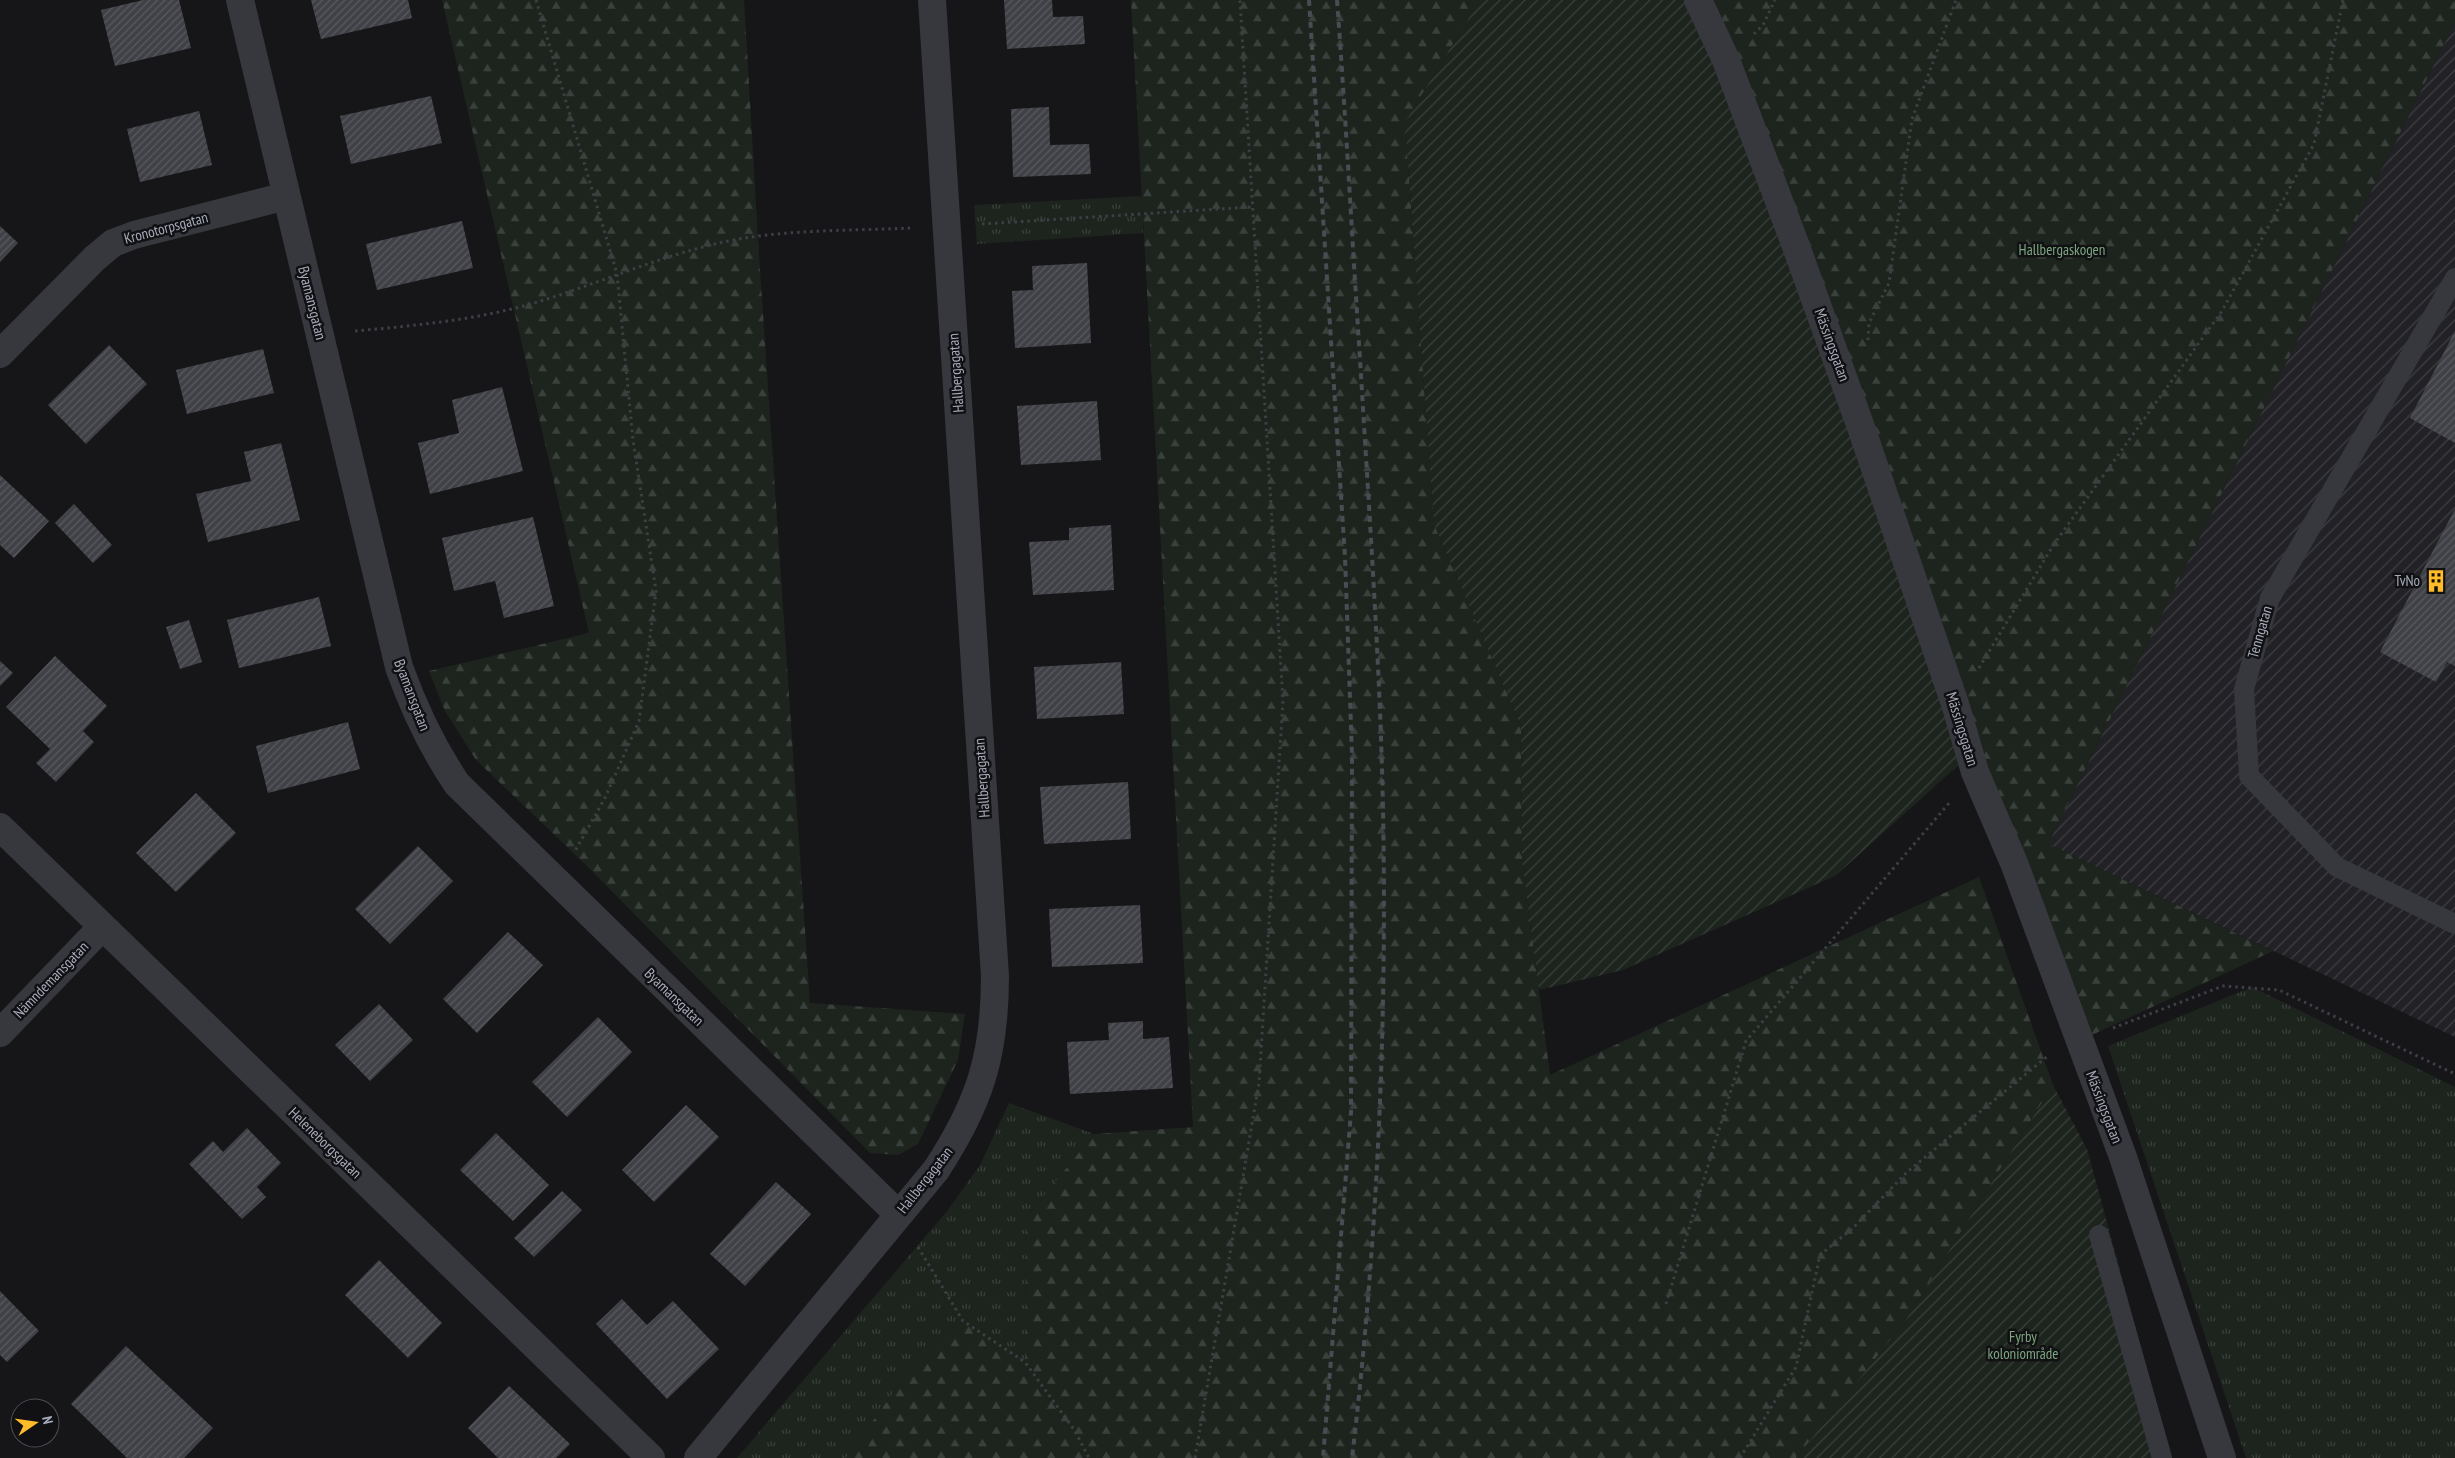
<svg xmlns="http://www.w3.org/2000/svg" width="2455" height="1458" font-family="'PT Sans Narrow',sans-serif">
<defs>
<pattern id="industrial-furrows" width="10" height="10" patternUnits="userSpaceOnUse" patternTransform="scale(1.25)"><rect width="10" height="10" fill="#222226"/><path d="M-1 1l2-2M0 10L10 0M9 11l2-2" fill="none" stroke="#3f3f43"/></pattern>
<pattern id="grass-tufts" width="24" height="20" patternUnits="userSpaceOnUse" patternTransform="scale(1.25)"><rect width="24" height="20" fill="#1c241d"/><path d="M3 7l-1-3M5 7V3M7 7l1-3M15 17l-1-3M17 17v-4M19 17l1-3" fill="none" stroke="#3a413c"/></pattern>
<pattern id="forest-firs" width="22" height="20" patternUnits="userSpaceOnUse" patternTransform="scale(1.25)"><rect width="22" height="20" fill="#1c241d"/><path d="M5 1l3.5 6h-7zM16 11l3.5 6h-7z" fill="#3a413c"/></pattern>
<pattern id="garden-furrows" width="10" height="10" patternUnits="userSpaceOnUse" patternTransform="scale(1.25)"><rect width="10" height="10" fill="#1c241d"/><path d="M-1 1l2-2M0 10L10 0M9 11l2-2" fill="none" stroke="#3a413c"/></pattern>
<pattern id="building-hatch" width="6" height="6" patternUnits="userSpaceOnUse" patternTransform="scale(1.25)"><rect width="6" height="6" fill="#404146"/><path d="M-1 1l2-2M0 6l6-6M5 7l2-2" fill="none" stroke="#595a5f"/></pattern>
</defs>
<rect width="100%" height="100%" fill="#161619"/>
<!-- industrial -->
<path fill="url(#industrial-furrows)" d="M2455 22V1037L2048 844Z"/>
<!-- grass -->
<g fill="url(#grass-tufts)">
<path d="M1142 196 1143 233 977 244 974 205Z"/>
<path d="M2252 987 2455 1087V1458H2246L2108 1046Z"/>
<path d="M1009 1103 1094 1134 1026 1218 1025 1362 904 1378 846 1458H737L948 1210 980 1165Z"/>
</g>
<!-- forest -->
<g fill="url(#forest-firs)">
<path d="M442 0H744L759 255 810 1003 965 1014 958 1060 918 1144 898 1155 870 1153 586 865 476 760 445 711 429 671 589 633Z"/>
<path d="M1131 0H1480L1405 122 1434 524 1521 726 1522 859 1550 1075 1979 877 2053 1085 1904 1323 1796 1458H846L904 1378 963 1321 1025 1361 1026 1218 1094 1134 1193 1127Z"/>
<path d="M1698 0H2455V22L2048 844 2273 951 2079 1041Z"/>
</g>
<!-- garden -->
<g fill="url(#garden-furrows)">
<path d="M1480 0H1698L1970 755 1835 876 1623 970 1539 990 1522 859 1521 726 1434 524 1405 122Z"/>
<path d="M2053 1085 2087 1149 2171 1458H1796L1904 1323Z"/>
</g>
<!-- building -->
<g fill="url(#building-hatch)">
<path d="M143 0H179L191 48 115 66 101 10Z"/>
<path d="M311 0H408L412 18 321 39Z"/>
<path d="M1004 0H1052L1053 17 1083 16 1085 44 1007 49Z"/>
<path d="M431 96 442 143 351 164 340 116Z"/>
<path d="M1049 107 1050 145 1089 144 1091 174 1013 177 1011 109Z"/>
<path d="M199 111 212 165 140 182 127 129Z"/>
<path d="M462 221 473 268 377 290 366 244Z"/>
<path d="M0 226 18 243 0 262Z"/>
<path d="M1087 263 1091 343 1015 348 1012 291 1033 290 1032 266Z"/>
<path d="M2455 331V443L2410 418Z"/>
<path d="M109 345 147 384 86 444 48 405Z"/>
<path d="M263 349 274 393 187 414 176 370Z"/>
<path d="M502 387 523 471 430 494 418 443 459 433 452 400Z"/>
<path d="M1097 401 1101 460 1021 465 1017 406Z"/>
<path d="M281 443 300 520 208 542 196 494 251 481 244 452Z"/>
<path d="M0 475 49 521 14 558 0 545Z"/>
<path d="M74 504 112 545 93 563 55 523Z"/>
<path d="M2455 509V666L2447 662 2436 682 2380 652Z"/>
<path d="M533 517 554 606 504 618 495 581 454 591 442 538Z"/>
<path d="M1111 525 1114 590 1033 595 1029 542 1069 540V528Z"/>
<path d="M319 597 331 646 239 668 227 620Z"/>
<path d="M189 620 202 662 180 669 166 627Z"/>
<path d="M55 656 107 706 83 731 94 742 56 782 36 763 50 749 6 707Z"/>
<path d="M0 661 13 673 0 686Z"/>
<path d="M1121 662 1124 714 1037 719 1034 667Z"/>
<path d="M348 722 360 769 268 793 256 746Z"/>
<path d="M1128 782 1131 839 1044 844 1040 787Z"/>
<path d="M196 793 236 833 176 892 136 853Z"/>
<path d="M418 846 453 881 390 944 355 909Z"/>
<path d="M1140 905 1143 963 1052 967 1049 909Z"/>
<path d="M508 932 543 965 477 1033 443 999Z"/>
<path d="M379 1004 413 1040 370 1081 335 1045Z"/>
<path d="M598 1017 632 1052 567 1117 532 1082Z"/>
<path d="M1143 1021V1039L1169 1037 1173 1088 1070 1094 1067 1042 1109 1040 1108 1023Z"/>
<path d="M686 1105 719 1137 654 1202 622 1170Z"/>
<path d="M247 1128 281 1163 257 1187 266 1197 242 1219 189 1164 213 1141 223 1152Z"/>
<path d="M496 1133 549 1185 513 1221 460 1170Z"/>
<path d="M776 1182 811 1214 745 1286 710 1254Z"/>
<path d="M562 1191 582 1210 534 1257 514 1238Z"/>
<path d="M379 1260 442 1323 408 1358 345 1295Z"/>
<path d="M0 1291 39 1331 7 1362 0 1355Z"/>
<path d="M622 1299 647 1325 673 1301 719 1349 667 1399 596 1324Z"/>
<path d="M126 1346 213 1428 184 1458H127L71 1404Z"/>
<path d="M509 1386 570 1444 556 1458H498L468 1428Z"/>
</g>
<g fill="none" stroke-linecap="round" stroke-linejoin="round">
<!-- path -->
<g stroke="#3d3f45" stroke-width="3" stroke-dasharray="2.5 4" stroke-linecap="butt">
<path d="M536 0 617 274 633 440 656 591 639 721 605 798 575 851"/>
<path d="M1754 34 1763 25 1775 0"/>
<path d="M982 224 1251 207"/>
<path d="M355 331C411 326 465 321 520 307 586 289 648 260 715 244 776 229 847 231 911 228"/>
<path d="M1868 340 1869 323 1889 283 1912 119 1956 0"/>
<path d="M1979 668 2054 544 2222 311 2314 144 2343 0"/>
<path d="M2113 1028 2223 986 2279 990 2455 1074"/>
<path d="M918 1247 963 1321 1025 1362 1075 1431 1089 1458"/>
<path d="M1666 1304 1746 1041 1950 802"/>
<path d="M1195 1458 1259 1083 1283 701 1240 0"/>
<path d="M1740 1458 1796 1367 1820 1255 1853 1228 1907 1172 2049 1055"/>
</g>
<!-- service -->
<g stroke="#37383e" stroke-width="20">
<path d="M2455 278 2270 598 2244 689 2249 776 2337 867 2455 924"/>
<path d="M2099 1235 2162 1458"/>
</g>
<!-- minor -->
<g stroke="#37383e" stroke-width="28">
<path d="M240 0 399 667C414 709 432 747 457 784L898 1214"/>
<path d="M1698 0 1726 60 1797 249 1863 433 1956 707 1975 772 2014 863 2123 1157 2222 1458"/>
<path d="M0 354 95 258 113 243 134 235 286 196"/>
<path d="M0 827 651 1458"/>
<path d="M0 1033 102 927"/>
<path d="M698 1458 936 1170C980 1103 995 1055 995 976L932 0"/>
</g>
<!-- rail -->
<g stroke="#4a4c53" stroke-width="4" stroke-dasharray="6 5" stroke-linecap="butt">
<path d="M1309 0 1345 557 1352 755 1351 1112 1323 1458"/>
<path d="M1337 0C1346 120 1352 239 1360 359 1367 476 1375 593 1380 711 1390 956 1381 1214 1352 1458"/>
</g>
</g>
<!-- icons -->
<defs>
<symbol id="building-bare" viewBox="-9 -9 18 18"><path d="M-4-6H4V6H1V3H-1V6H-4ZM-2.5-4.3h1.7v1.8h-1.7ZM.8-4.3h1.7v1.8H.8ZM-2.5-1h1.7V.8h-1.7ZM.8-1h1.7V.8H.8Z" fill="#ffbc28" stroke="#111114" stroke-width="2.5" paint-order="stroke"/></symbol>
</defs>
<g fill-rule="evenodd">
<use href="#building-bare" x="2420" y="565" width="32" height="32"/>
</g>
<g text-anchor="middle" stroke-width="5" stroke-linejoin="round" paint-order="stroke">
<!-- street labels -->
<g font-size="15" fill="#a7acba" stroke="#111114">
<text transform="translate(166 228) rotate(-15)" y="5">Kronotorpsgatan</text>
<text transform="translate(312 303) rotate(76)" y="5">Byamansgatan</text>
<text transform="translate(1832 345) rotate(70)" y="5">Mässingsgatan</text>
<text transform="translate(956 373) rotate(-94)" y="5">Hallbergagatan</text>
<text transform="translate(2260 632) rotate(-74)" y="5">Tenngatan</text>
<text transform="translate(412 695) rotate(69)" y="5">Byamansgatan</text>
<text transform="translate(1962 729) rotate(73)" y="5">Mässingsgatan</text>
<text transform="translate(982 778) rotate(-94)" y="5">Hallbergagatan</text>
<text transform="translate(51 980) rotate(-46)" y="5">Nämndemansgatan</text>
<text transform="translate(674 997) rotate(44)" y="5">Byamansgatan</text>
<text transform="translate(2104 1107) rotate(69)" y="5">Mässingsgatan</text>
<text transform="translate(325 1143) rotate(44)" y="5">Heleneborgsgatan</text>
<text transform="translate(925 1180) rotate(-52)" y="5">Hallbergagatan</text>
</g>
<!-- park labels -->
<g font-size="15" fill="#7ca680" stroke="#111114">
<text x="2062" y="255">Hallbergaskogen</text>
<text x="2023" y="1342">Fyrby<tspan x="2023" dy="17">koloniområde</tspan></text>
</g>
<!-- poi labels -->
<g font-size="15" fill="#a7acba" stroke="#111114" text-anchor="end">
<text x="2420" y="586">TvNo</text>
</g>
</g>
<!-- north arrow -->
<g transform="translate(35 1423) rotate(77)"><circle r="24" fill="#111114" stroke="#4d4f56"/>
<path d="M0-4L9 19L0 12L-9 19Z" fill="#ffbc28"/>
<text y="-8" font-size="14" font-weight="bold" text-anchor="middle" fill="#a7acba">N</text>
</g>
</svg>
